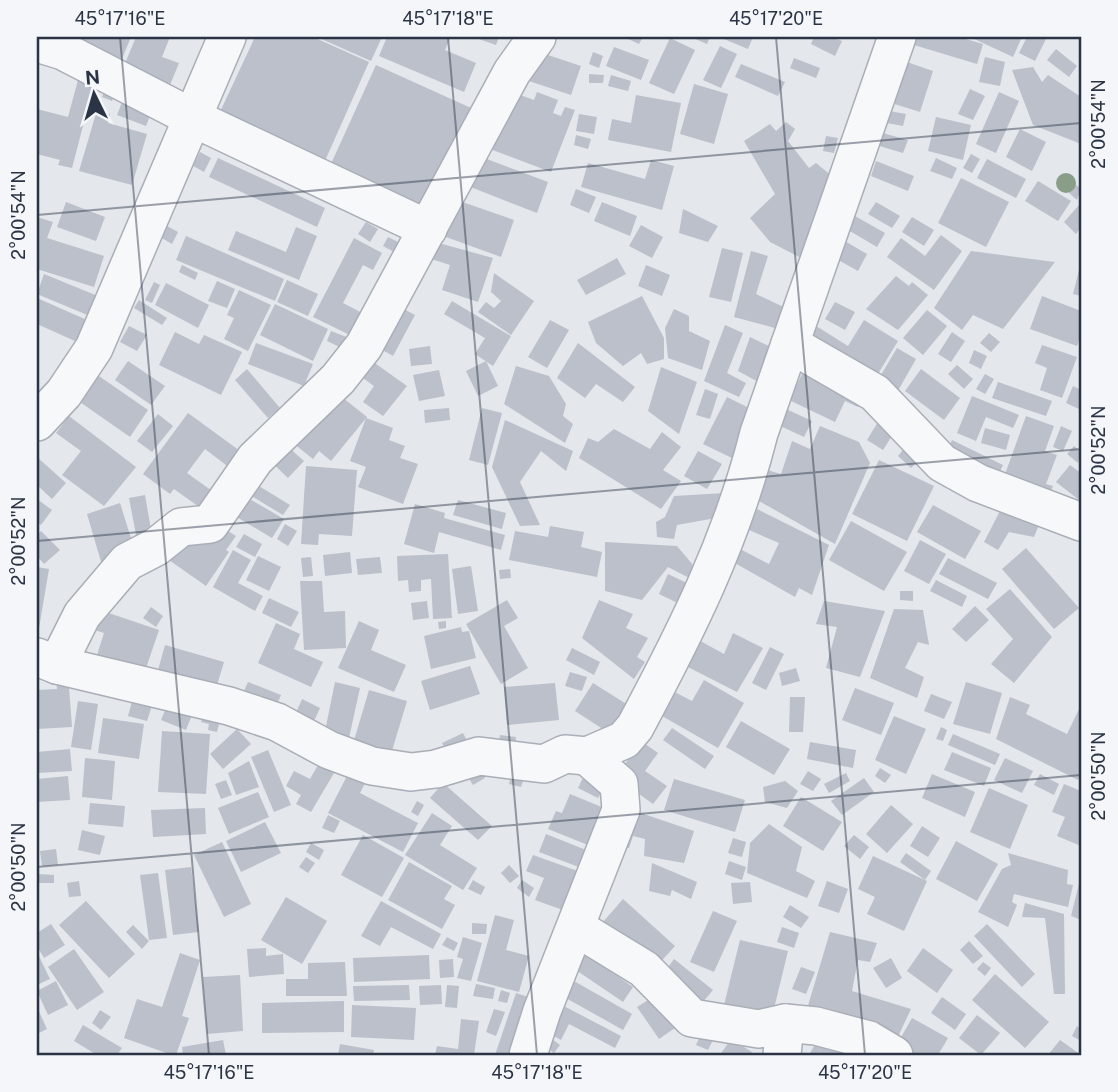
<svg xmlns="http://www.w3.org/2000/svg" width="1118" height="1092" font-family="'Public Sans',sans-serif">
<rect width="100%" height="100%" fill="#e4e7ec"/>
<!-- building -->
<g fill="#bbc0ca">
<path d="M83 37H131L121 61 80 44Z"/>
<path d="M136 37H170L162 57 179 63 170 85 124 66Z"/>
<path d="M255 37H313L369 62 324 163 219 114Z"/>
<path d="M317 37H382L371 61Z"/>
<path d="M387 37 450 38 445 50 476 63 464 92 379 56Z"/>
<path d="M473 37H499L496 45Z"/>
<path d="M624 37H643L639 44Z"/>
<path d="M691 37H710L707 44Z"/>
<path d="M719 37H753L748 49Z"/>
<path d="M814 37H832L842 41 835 56 811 44Z"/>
<path d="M906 37H959L983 44 977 64 904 42Z"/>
<path d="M970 37H1022L1013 57Z"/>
<path d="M1027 37H1047L1035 61 1019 53Z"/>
<path d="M670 38 695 50 674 94 649 83Z"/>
<path d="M720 46 737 54 721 88 703 80Z"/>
<path d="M614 47 649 60 641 80 606 66Z"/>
<path d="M1056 49 1077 66 1069 77 1047 60Z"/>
<path d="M536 51 581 66 571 95 526 80Z"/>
<path d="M593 52 603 56 599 68 589 64Z"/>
<path d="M985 57 1005 62 1000 86 979 82Z"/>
<path d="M794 58 820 68 816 78 790 68Z"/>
<path d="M901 60 933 71 920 112 888 102Z"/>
<path d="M741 64 785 82 778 96 735 77Z"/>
<path d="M376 65 471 108 423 209 330 166Z"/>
<path d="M1033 67 1042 82 1048 75 1081 97V144L1033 125 1012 70Z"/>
<path d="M589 74 604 75 603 83H589Z"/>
<path d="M611 75 631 81 628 91 608 86Z"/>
<path d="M78 80 94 84 72 168 58 165 60 160 37 154V109L68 117Z"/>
<path d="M107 84 117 89 112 101 102 97Z"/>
<path d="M694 84 728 94 714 144 680 134Z"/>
<path d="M970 89 985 96 973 120 958 114Z"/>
<path d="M512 92 534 100 537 92 558 100 553 113 561 116 565 107 575 110 551 172 490 149Z"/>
<path d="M999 92 1019 101 996 153 976 144Z"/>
<path d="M636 95 681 103 671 152 608 140 612 119 631 123Z"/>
<path d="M124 97 153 108 146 126 117 115Z"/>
<path d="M97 110 110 114 108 123 147 134 132 185 79 171Z"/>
<path d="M889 111 906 114 903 126 887 123Z"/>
<path d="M579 114 597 117 594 134 576 131Z"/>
<path d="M936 117 971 125 963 160 928 151Z"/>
<path d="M786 122 795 129 788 141 809 168 816 163 839 182 807 261 770 242 750 218 775 194 744 141 770 124 776 131Z"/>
<path d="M1020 129 1046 142 1032 171 1006 157Z"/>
<path d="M879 132 908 140 903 153 876 145Z"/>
<path d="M576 135 591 139 588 149 574 145Z"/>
<path d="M826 136 838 138 834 153 823 151Z"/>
<path d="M200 152 211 158 204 172 193 166Z"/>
<path d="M971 154 980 159 972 173 963 168Z"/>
<path d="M479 156 548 182 537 213 468 186Z"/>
<path d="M218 158 325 208 317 227 209 177Z"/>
<path d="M936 158 957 168 952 179 930 171Z"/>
<path d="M987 159 1026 179 1016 198 977 178Z"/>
<path d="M651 160 674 166 662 210 581 187 588 163 645 179Z"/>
<path d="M876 161 914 176 908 191 871 176Z"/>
<path d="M961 178 1009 202 986 247 938 223Z"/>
<path d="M1038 181 1071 201 1058 221 1025 201Z"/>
<path d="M1075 184 1081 189 1077 200 1067 191Z"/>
<path d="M576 189 596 197 589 213 570 205Z"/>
<path d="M448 197 514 220 501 257 435 233Z"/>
<path d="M66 202 105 217 96 241 57 227Z"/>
<path d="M602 202 637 216 630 236 594 221Z"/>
<path d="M876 202 900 216 892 228 868 214Z"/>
<path d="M1079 205 1081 227 1076 234 1064 222Z"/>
<path d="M683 209 718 226 708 242 679 233Z"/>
<path d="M855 216 885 233 877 247 848 230Z"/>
<path d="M37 217 53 222 47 238 104 256 94 287 37 269Z"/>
<path d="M912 217 934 230 924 246 902 232Z"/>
<path d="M366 222 378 229 370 242 358 234Z"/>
<path d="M641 225 663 237 652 258 629 246Z"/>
<path d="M167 226 178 232 172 244 160 237Z"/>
<path d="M296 227 317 236 299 280 228 250 236 231 286 252Z"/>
<path d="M941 235 962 251 934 290 887 257 901 238 925 256Z"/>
<path d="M186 236 284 279 275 301 176 260Z"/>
<path d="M388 237 400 243 396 253 383 246Z"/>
<path d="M354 238 382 253 373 270 363 265 343 303 366 315 354 337 313 317Z"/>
<path d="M428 240 493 258 478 302 442 290 450 265 422 256Z"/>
<path d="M843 240 867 254 858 271 833 257Z"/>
<path d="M722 248 743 253 731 302 709 297Z"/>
<path d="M751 251 768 256 756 294 794 312 786 331 734 317Z"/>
<path d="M971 251 1055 262 1003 329 973 315 962 330 934 308Z"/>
<path d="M617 258 626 274 586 295 577 280Z"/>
<path d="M182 265 198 273 195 280 179 272Z"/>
<path d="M646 265 670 275 662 296 638 286Z"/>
<path d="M1080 266H1081V296L1073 294Z"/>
<path d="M494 273 534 301 511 335 478 312 486 302 494 308 501 301 491 292Z"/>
<path d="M44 274 105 299 97 319 37 294Z"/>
<path d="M896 276 909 286 912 282 928 295 898 330 866 309Z"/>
<path d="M287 280 318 294 308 316 277 302Z"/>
<path d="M217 281 235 289 227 308 208 301Z"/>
<path d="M154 282 160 285 152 303 145 300Z"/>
<path d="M166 283 209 305 198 328 155 305Z"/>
<path d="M239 290 271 305 248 351 224 339 234 318 227 315Z"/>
<path d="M642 296 664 338V359L647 364 641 353 623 366 596 343 588 322Z"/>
<path d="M1042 296 1081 311V335L1077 346 1030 329Z"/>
<path d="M37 298 96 324 86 346 37 324Z"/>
<path d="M139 300 167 318 162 325 134 308Z"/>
<path d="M452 301 511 336 493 366 475 354 485 338 444 314Z"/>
<path d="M835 302 855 312 845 330 825 319Z"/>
<path d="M275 304 328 329 313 361 260 335Z"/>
<path d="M394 304 415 315 393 356 372 344Z"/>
<path d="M674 309 689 316V331L710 341 702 370 668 358 665 328Z"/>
<path d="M927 310 947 326 923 355 903 338Z"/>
<path d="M550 320 569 330 547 368 528 357Z"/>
<path d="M864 320 898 341 870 387 800 345 813 324 848 346Z"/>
<path d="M725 325 743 333 727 373 746 383 739 397 704 381Z"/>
<path d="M129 326 147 335 137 351 120 342Z"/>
<path d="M331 331 349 338 344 349 327 341Z"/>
<path d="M175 332 199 344 204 335 242 352 221 395 159 365Z"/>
<path d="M952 332 965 341 951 362 938 354Z"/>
<path d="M989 333 1000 342 991 352 980 343Z"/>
<path d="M750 337 769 346 762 367 768 371 762 384 738 371Z"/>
<path d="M256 343 313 364 304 386 248 364Z"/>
<path d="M578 343 635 387 623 402 596 384 585 398 557 378Z"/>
<path d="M1042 345 1077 357 1062 398 1040 390 1047 368 1035 363Z"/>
<path d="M430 346 432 364 411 366 409 349Z"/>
<path d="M897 348 916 359 895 396 875 385Z"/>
<path d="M974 350 987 356 981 369 969 363Z"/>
<path d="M365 356 407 386 383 416 363 402 374 386 353 371Z"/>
<path d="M128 361 165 386 151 405 115 380Z"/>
<path d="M486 361 498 386 478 396 466 371Z"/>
<path d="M957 365 973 379 964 389 948 374Z"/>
<path d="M516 366 549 376 566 404 563 416 573 424 565 443 504 404Z"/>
<path d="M661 367 697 382 679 434 648 411Z"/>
<path d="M805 368 863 396 858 407 845 401 835 422 789 400Z"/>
<path d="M247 369 280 408 268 418 235 380Z"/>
<path d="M921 369 960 398 944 420 905 391Z"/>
<path d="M439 370 445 396 419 401 413 375Z"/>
<path d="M96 374 148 410 130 437 77 400Z"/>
<path d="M985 374 994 379 985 394 976 389Z"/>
<path d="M998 382 1052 401 1046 416 992 398Z"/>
<path d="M1073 386 1081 390V410L1066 403Z"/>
<path d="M705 389 718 394 710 419 696 415Z"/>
<path d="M333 390 367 417 331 461 319 451 313 459 283 435 300 417 314 428 329 410Z"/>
<path d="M972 396 1019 415 1013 428 986 417 976 441 957 433Z"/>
<path d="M727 397 757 412 734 459 703 444Z"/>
<path d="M449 408 450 420 425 423 424 410Z"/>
<path d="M482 408 502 413 488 465 469 460Z"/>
<path d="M786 409 812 421 804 437 778 425Z"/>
<path d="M188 413 251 459 239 475 205 449 187 473 222 498 209 514 174 489 170 494 143 474Z"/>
<path d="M158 414 173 426 152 452 137 441Z"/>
<path d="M69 416 136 467 104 506 62 475 81 451 56 433Z"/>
<path d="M1026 416 1054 426 1045 451 1057 455 1046 484 1053 486 1046 504 1000 488Z"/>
<path d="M881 417 897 428 883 450 867 440Z"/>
<path d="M366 418 393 428 389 440 405 446 400 458 418 464 403 504 358 487 366 467 350 461Z"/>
<path d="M505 420 573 451 566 471 541 451 520 482 540 525 520 526 492 467Z"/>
<path d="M820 426 859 442 870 463 835 544 759 501 767 470 781 474 792 441 810 449Z"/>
<path d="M1061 426 1072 431 1063 451 1053 447Z"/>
<path d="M985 428 1010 435 1006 450 981 443Z"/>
<path d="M614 429 650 449 662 432 681 447 663 470 681 481 661 509 579 458 588 438 598 442Z"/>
<path d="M278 438 304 461 288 478 263 454Z"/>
<path d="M952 440 1003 465 995 482 944 458Z"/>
<path d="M1074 446 1081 452 1078 463 1067 454Z"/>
<path d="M905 447 919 460 911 468 898 456Z"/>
<path d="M698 451 722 464 707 489 684 476Z"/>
<path d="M37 457 66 483 52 499 37 485Z"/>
<path d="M879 460 934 486 907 541 852 514Z"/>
<path d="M1070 465 1081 473 1079 500 1056 482Z"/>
<path d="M306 466 357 470 352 536 319 534 318 545 301 544Z"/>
<path d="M244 477 290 505 283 515 238 488Z"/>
<path d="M236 491 284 519 272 538 225 510Z"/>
<path d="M725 493 727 516 677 525 674 539 657 537 656 522 665 517 674 496Z"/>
<path d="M145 495 153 541 138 545 129 498Z"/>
<path d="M37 499 52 510 41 525 37 522Z"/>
<path d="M458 500 506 513 502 529 453 515Z"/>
<path d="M120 503 136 554 102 565 87 514Z"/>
<path d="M415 504 445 513 444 518 505 535 501 550 439 532 434 553 404 544Z"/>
<path d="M933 505 981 531 965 559 917 532Z"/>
<path d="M1002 507 1041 520 1034 537 1009 532 998 550 984 542Z"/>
<path d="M757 509 829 545 812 595 799 588 795 597 733 562 740 549 769 564 779 543 749 530Z"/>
<path d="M851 521 907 552 884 591 829 560Z"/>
<path d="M285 524 297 531 288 546 277 539Z"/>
<path d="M220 526 236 536 226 550 229 552 206 586 169 560 191 528Z"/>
<path d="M550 526 584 532 581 547 602 552 597 577 509 560 515 531 548 537Z"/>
<path d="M41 531 60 550 44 564 37 556V535Z"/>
<path d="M244 534 262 544 255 557 236 547Z"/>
<path d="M920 540 946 554 929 584 904 571Z"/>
<path d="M605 542 677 546 693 565 706 552 699 583 668 567 642 600 605 591Z"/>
<path d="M1026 548 1079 608 1054 629 1002 569Z"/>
<path d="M233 550 251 560 238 583 263 596 255 611 213 587Z"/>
<path d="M350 552 352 573 325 576 323 555Z"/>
<path d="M448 554 452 618 433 619 431 579 421 580V591L409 592 408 580 398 581 397 556Z"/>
<path d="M258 556 281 567 269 591 246 580Z"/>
<path d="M311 557 313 576 303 577 301 558Z"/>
<path d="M380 557 382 573 358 575 356 559Z"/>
<path d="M948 558 997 583 988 599 939 574Z"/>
<path d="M471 566 478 611 458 614 452 569Z"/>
<path d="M37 567 49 569 38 634H37Z"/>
<path d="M510 569 511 578 500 579 499 570Z"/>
<path d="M668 574 691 585 682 605 659 594Z"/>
<path d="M936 580 967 596 962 607 930 591Z"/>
<path d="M300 581H322L324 612 345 611 346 648 304 650Z"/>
<path d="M1010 589 1052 637 1014 683 991 664 1013 639 986 609Z"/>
<path d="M900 591H913V601L900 600Z"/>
<path d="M269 598 299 612 291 627 262 613Z"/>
<path d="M507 600 518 618 504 626 528 668 501 684 466 624Z"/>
<path d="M599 600 633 614 626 628 648 638 637 657 645 662 634 679 582 638Z"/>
<path d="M427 601 429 618 413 620 411 603Z"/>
<path d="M824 601 885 611 860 677 826 668 837 627 816 624Z"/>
<path d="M975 606 989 620 966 642 952 629Z"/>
<path d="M151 607 163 616 156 627 143 618Z"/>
<path d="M94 608 159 630 144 674 96 658 104 633 88 628Z"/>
<path d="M894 609 923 610 929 645 918 642 905 668 924 677 917 698 870 678Z"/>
<path d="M359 621 379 630 371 650 406 665 394 692 338 668Z"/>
<path d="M446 621V628L439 629 438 622Z"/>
<path d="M276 623 300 634 294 649 323 662 311 687 258 663Z"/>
<path d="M461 627 462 632 469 631 476 658 431 669 424 636Z"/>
<path d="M733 633 763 648 737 692 678 662 693 637 724 654Z"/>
<path d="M165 645 224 662 214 695 156 677Z"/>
<path d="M770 647 784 654 766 690 752 683Z"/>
<path d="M572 648 600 662 594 675 566 660Z"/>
<path d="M470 666 480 694 430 710 421 681Z"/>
<path d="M796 668 800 681 782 686 779 673Z"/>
<path d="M570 672 587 677 582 691 565 686Z"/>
<path d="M56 674H68L72 727 37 729V690L57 689Z"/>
<path d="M704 680 744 703 718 748 655 712 669 689 692 701Z"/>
<path d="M248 682 281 695 273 713 240 700Z"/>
<path d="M335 682 360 688 347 747 323 741Z"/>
<path d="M966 682 1002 693 990 734 953 724Z"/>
<path d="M555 683 559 720 507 725 504 687Z"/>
<path d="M593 683 628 705 609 733 575 711Z"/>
<path d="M855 688 894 703 881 735 842 720Z"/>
<path d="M369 690 407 701 388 764 350 754Z"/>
<path d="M134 694 154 699 147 721 128 716Z"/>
<path d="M931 694 952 702 944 719 924 711Z"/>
<path d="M790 697H805L803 732H789Z"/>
<path d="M1010 697 1030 705 1026 714 1067 734 1081 705V774L1078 780 996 739Z"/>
<path d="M302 699 320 708 309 732 291 724Z"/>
<path d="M78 701 98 704 91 750 71 747Z"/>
<path d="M167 706 192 715 186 730 161 720Z"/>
<path d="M204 712 221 716 217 732 208 730 209 724 201 722Z"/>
<path d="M894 716 926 729 906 774 875 760Z"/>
<path d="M103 718 144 724 139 759 98 753Z"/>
<path d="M741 721 790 749 774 775 726 747Z"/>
<path d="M941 727 947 730 943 741 936 739Z"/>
<path d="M672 728 714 756 705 769 663 740Z"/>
<path d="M237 729 251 744 223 769 210 754Z"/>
<path d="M162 731 210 734 206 794 158 792Z"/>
<path d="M463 733 472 750 451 760 442 743Z"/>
<path d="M953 734 1000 754 995 765 948 745Z"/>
<path d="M500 735 516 737 515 752 498 750Z"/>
<path d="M641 741 658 753 645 771 667 786 653 804 625 784 633 774 623 767Z"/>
<path d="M810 742 856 750 853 768 807 759Z"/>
<path d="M70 749 72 771 37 773V752Z"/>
<path d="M268 750 291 805 274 812 251 757Z"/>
<path d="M952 752 991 768 984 786 944 770Z"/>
<path d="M85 758 115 761 112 800 82 797Z"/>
<path d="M1005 758 1033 771 1022 793 994 780Z"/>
<path d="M249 761 259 787 236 795 228 773Z"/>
<path d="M318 765 334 773 311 812 296 804 301 795 286 786 294 771 310 779Z"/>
<path d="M478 767 485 778 473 785 466 774Z"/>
<path d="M880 768 891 775 885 783 875 776Z"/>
<path d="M587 769 604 787 598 798 578 788Z"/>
<path d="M808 771 821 779 813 791 800 784Z"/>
<path d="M512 772 525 775 521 787 509 784Z"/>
<path d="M846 773 850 781 829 793 824 784Z"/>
<path d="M348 774 365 783 360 793 418 823 403 852 328 813Z"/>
<path d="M932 774 975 792 965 817 922 798Z"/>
<path d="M1040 774 1059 784 1054 795 1034 785Z"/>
<path d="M68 776 70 800 37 802V779Z"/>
<path d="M864 778 874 792 842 815 831 801Z"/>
<path d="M674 779 745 800 735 832 664 810Z"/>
<path d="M226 780 232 795 221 799 215 784Z"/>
<path d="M785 781 798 791 787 808 765 802 763 787Z"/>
<path d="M443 783 492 826 478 840 430 798Z"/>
<path d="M1064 784 1081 791V846L1057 836 1065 817 1052 812Z"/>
<path d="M989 788 1028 805 1010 849 970 832Z"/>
<path d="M258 792 269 817 229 834 218 808Z"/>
<path d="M570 794 609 810 593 847 548 829 556 811 562 813Z"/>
<path d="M801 797 842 822 823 851 783 826Z"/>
<path d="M417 801 424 805 418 816 411 812Z"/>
<path d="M90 803 125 806 123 827 88 824Z"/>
<path d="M891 805 913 824 887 853 866 834Z"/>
<path d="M205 808 206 834 153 837 151 810Z"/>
<path d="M626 808 694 831 684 863 644 856 645 839 633 836 629 848 614 844Z"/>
<path d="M432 813 452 826 440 845 477 868 463 890 405 855Z"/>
<path d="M328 815 340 821 334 833 322 828Z"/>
<path d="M265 822 281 853 241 872 226 841Z"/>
<path d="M769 824 802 847 796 871 815 881 807 898 747 873 750 843Z"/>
<path d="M922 826 940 838 928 857 910 846Z"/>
<path d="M82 830 105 836 100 855 78 850Z"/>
<path d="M546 834 591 852 584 869 539 852Z"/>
<path d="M363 835 404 858 382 897 341 875Z"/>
<path d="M854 835 869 847 860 859 844 846Z"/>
<path d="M733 838 746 842 742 857 728 853Z"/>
<path d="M956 841 998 864 977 901 936 879Z"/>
<path d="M222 842 251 904 224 917 194 855Z"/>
<path d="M311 843 324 850 319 860 306 852Z"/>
<path d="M56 849 58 865 42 866 40 851Z"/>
<path d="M906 853 931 871 925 880 900 862Z"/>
<path d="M1008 853 1068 870 1067 884 1073 885 1068 907 1014 894 1012 902 1017 905 1008 927 978 912 1002 869 1011 865Z"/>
<path d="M533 855 586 874 571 913 535 900 544 878 526 871Z"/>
<path d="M873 856 927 881 904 931 867 914 875 897 858 889Z"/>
<path d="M306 857 315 863 308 873 299 867Z"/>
<path d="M729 861 746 867 742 880 725 874Z"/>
<path d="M409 862 452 886 444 899 455 905 442 929 388 900Z"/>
<path d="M652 863 697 882 691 899 672 890 670 896 649 891Z"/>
<path d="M509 865 519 876 510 883 501 873Z"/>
<path d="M191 867 199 932 173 935 165 870Z"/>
<path d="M158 873 167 938 149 940 140 875Z"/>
<path d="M38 874 54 875V883H38Z"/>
<path d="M473 880 485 887 481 895 468 889Z"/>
<path d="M522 880 534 888 529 897 517 888Z"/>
<path d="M1080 880H1081V920L1071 916Z"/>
<path d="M79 881 81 896 69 897 67 883Z"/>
<path d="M827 881 848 889 839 913 818 906Z"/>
<path d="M750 882 752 902 733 904 731 883Z"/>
<path d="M286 897 327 921 302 964 261 940Z"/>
<path d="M623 899 675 946 655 968 603 922Z"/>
<path d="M86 901 135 954 109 978 59 925Z"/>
<path d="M381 901 441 934 433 949 391 927 380 946 361 936Z"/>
<path d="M1025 903 1064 914 1065 994H1054L1045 918 1022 917Z"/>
<path d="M790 905 809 917 801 928 783 917Z"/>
<path d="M713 911 737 921 714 972 690 962Z"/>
<path d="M495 915 514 920 506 950 529 956 519 992 477 981Z"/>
<path d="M472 923 487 924 486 934H472Z"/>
<path d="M51 924 65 945 44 958 37 946V933Z"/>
<path d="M987 924 1035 974 1022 987 974 936Z"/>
<path d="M133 925 149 941 142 949 126 932Z"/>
<path d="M782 927 799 933 794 948 777 942Z"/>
<path d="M830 932 877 943 870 962 858 960 852 991 911 1009 895 1043 807 1009Z"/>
<path d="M447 937 458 943 454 951 442 945Z"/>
<path d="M463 937 482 943 471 981 457 978 463 959 457 957Z"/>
<path d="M589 940 603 950 596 961 633 987 623 1002 570 966Z"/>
<path d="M740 940 788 951 771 1021 723 1009Z"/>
<path d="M969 941 983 956 973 964 960 950Z"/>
<path d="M266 948V956L283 954 284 974 249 977 247 949Z"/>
<path d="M923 948 953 970 937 993 907 971Z"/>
<path d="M74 949 104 992 77 1010 48 967Z"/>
<path d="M37 952 50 979 37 985Z"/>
<path d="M180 953 200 960 182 1016 189 1018 176 1055H172L124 1038 137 999 162 1007Z"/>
<path d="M429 955 430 979 354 982 353 958Z"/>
<path d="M891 958 902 978 886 988 873 968Z"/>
<path d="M453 959 454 977 440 978 439 960Z"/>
<path d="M674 959 713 990 697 1009 659 980Z"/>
<path d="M345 962 347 996H286V979H308V963Z"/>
<path d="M983 962 991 968 985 976 977 969Z"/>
<path d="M801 967 815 972 806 994 792 989Z"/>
<path d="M995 974 1049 1022 1025 1048 972 1000Z"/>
<path d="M240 975 243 1031 207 1034 203 977Z"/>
<path d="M56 981 68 1005 48 1015 37 991Z"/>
<path d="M574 981 632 1014 623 1030 564 997Z"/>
<path d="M476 984 495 988 493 999 473 996Z"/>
<path d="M409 985 410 1000 354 1001 353 986Z"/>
<path d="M441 985 442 1004 420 1005 419 986Z"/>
<path d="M447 985 459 986 457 1008 445 1007Z"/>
<path d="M501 990 510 993 507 1003 498 1001Z"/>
<path d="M516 993 534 999 515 1055H495Z"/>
<path d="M653 997 675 1028 659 1039 637 1007Z"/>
<path d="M942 997 966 1014 955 1030 931 1013Z"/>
<path d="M344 1001V1032L262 1033V1003Z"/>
<path d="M560 1004 621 1036 615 1048 569 1024 561 1040 545 1031Z"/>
<path d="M352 1005 416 1008 414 1040 351 1037Z"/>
<path d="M37 1007 47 1029 37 1034Z"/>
<path d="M494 1009 505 1012 496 1036 486 1032Z"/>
<path d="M100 1010 111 1017 101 1030 92 1023Z"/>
<path d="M977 1015 1000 1033 981 1055 959 1038Z"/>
<path d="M912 1018 948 1038 938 1055 892 1053Z"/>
<path d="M461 1019 479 1021 474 1055H435L437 1046 458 1049Z"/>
<path d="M83 1025 122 1048 117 1055H97L74 1041Z"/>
<path d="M1077 1026 1081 1029V1041L1072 1036Z"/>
<path d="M703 1030 715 1036 708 1050 696 1045Z"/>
<path d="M549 1037 560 1045 554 1053 543 1045Z"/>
<path d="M819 1037 859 1055H809Z"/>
<path d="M731 1039 752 1052 750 1055H720Z"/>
<path d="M223 1040 226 1055H183L182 1047Z"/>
<path d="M1060 1040 1081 1055H1048Z"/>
<path d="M340 1044 374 1050 373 1055H338Z"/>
</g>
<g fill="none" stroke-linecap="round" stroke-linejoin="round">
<defs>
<g id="minor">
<path d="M37 43 63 51 191 117 428 229"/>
<path d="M790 344 875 393 942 463 978 483 1081 522"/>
<path d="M37 422 64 393 94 348 227 37"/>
<path d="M37 657 57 665 229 706 277 722 329 750 372 766 411 772 436 769 479 756 544 764 565 754 587 756"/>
<path d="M57 665 82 615 127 562 156 547 181 527 210 524 255 459 338 379 364 346 512 72 537 37"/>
<path d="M577 928 644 969 692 1018 759 1029 785 1023 816 1026 869 1040 894 1055"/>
<path d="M528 1055 542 1011 621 810 619 784 587 756 624 740 635 727C687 630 732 540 759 433L897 37"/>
<path d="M782 1055 785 1023"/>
</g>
</defs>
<!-- minor casing -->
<use href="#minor" stroke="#a9aeb7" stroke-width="40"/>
<!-- minor -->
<use href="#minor" stroke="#f7f8fa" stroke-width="37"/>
</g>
<!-- trees -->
<circle fill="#899d89" cx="1066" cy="183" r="10"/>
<!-- ticks -->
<path fill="none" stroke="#2b3445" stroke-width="2" stroke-opacity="0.45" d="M120 37 209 1055M448 37 537 1055M776 37 865 1055M37 215 1081 123M37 541 1081 449M37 867 1081 775"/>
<!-- border -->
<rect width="1118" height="1092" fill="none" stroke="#f4f6f9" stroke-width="77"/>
<!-- north arrow -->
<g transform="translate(94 94) rotate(355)" stroke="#f4f6f9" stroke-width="5" paint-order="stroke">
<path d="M0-5L12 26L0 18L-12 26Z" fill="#2b3445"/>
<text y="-10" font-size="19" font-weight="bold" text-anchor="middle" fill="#2b3445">N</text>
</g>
<rect x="38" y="38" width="1042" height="1016" fill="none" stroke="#2b3445" stroke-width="2.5"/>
<g font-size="18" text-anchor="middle" fill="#2b3445">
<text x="120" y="25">45°17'16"E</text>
<text x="448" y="25">45°17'18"E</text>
<text x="776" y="25">45°17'20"E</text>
<text transform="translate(1099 124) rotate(-90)" y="6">2°00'54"N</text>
<text transform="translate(19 215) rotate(-90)" y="6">2°00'54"N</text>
<text transform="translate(1099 450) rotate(-90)" y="6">2°00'52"N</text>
<text transform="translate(19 541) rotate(-90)" y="6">2°00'52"N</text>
<text transform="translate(1099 776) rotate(-90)" y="6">2°00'50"N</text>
<text transform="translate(19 867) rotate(-90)" y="6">2°00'50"N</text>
<text x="209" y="1079">45°17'16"E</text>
<text x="537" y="1079">45°17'18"E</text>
<text x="865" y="1079">45°17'20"E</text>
</g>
</svg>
